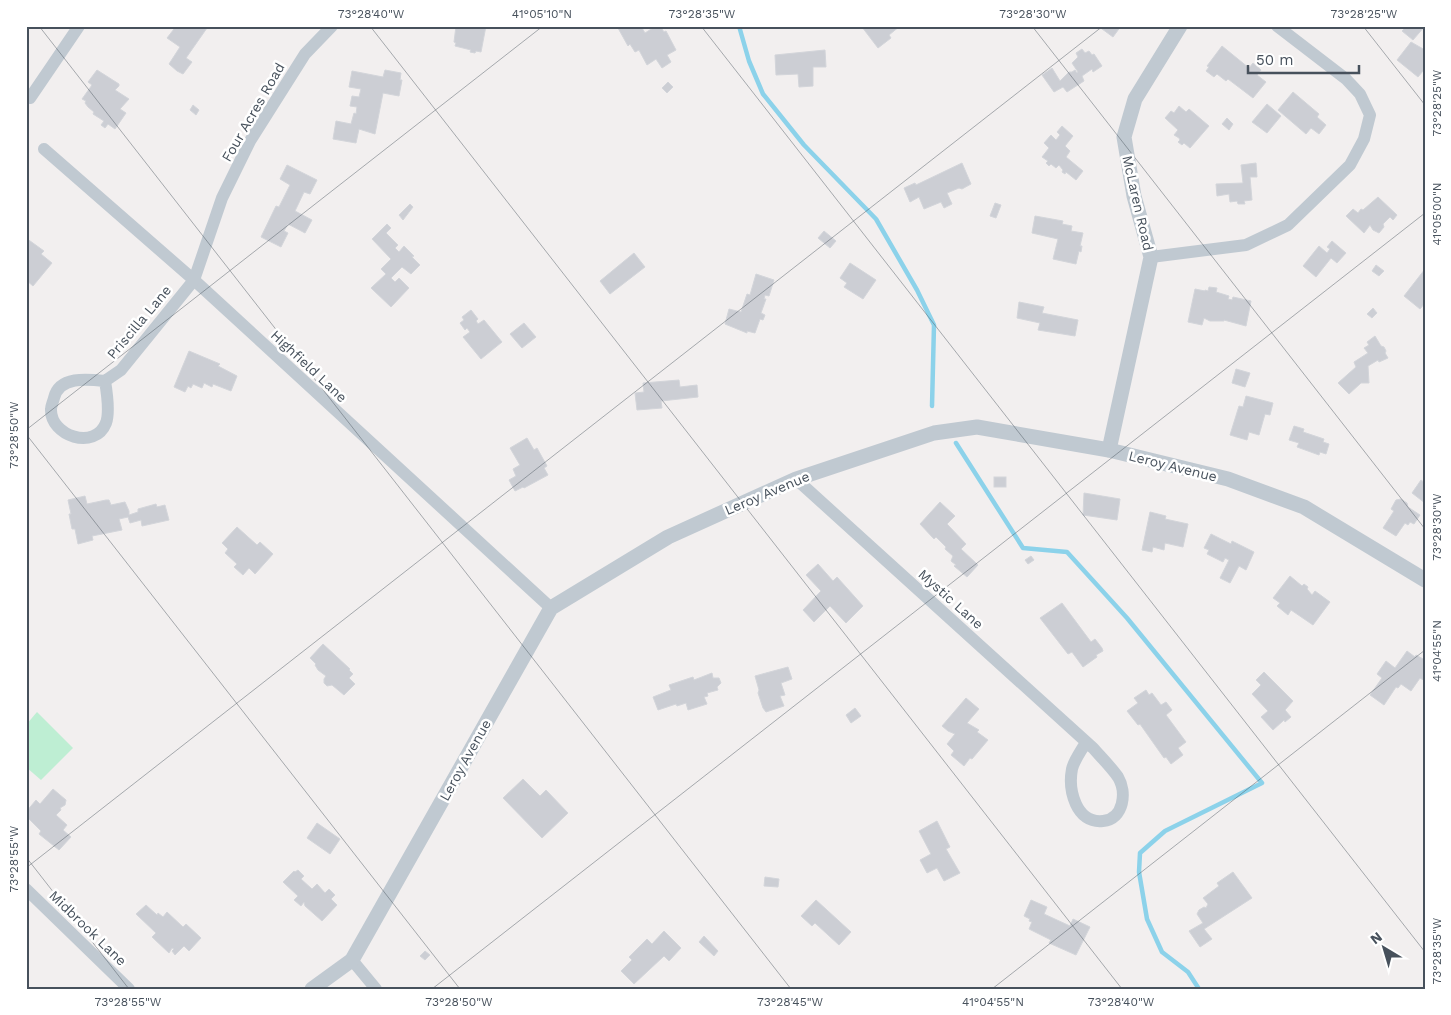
<svg xmlns="http://www.w3.org/2000/svg" width="1451" height="1015" font-family="'Work Sans',sans-serif">
<rect width="100%" height="100%" fill="#f2efef"/>
<!-- green -->
<path fill="#beeed3" d="M37 712 73 748 41 780 26 767V725Z"/>
<g fill="none" stroke-linecap="round" stroke-linejoin="round">
<!-- stream -->
<g stroke="#8cd2ea" stroke-width="4.5">
<path d="M739 26 749 61 763 94 804 145 876 219 917 290 934 325 932 406"/>
<path d="M956 443 1023 548 1067 552 1127 618 1262 783 1165 831 1140 853 1139 872 1147 919 1162 952 1188 972 1199 989"/>
</g>
</g>
<!-- building -->
<g fill="#ccced4" stroke="#d3d5da">
<path d="M170 26H206L207 28 186 58 192 62 183 74 177 71 169 64 180 47 167 38 174 29Z"/>
<path d="M456 26H486L481 52 476 51 475 53 470 52 471 50 455 46 456 43 454 42Z"/>
<path d="M621 26H646L642 28 645 33 656 26H660L664 32 666 31 676 50 667 55 671 62 662 68 656 59 647 65 639 50 635 52 630 44 628 46 618 28Z"/>
<path d="M863 26H900L889 35 891 38 878 48 862 27Z"/>
<path d="M1098 26H1121L1113 37Z"/>
<path d="M1407 26H1425L1413 40 1402 31Z"/>
<path d="M1411 42 1425 50V73L1423 71 1418 77 1397 60Z"/>
<path d="M1222 46 1249 68 1253 63 1261 70 1257 75 1266 82 1253 98 1228 79 1226 81 1217 74 1214 77 1206 71 1209 67 1207 66Z"/>
<path d="M1082 49 1085 53 1089 51 1092 55 1094 54 1102 66 1093 72 1092 69 1082 76 1084 81 1067 92 1063 87 1054 92 1042 75 1052 68 1060 81 1069 72H1072L1075 70 1077 73 1078 72 1072 63 1078 57 1076 53Z"/>
<path d="M825 50 826 67H813V86L799 87 798 74 776 75 775 55Z"/>
<path d="M97 70 119 84V86L115 90 129 99 120 109 126 113 115 129 108 124 105 128 101 125 104 121 93 114 94 112 88 107 85 103 86 101 82 99 92 85 88 82Z"/>
<path d="M385 70 401 73 400 80H402L399 96 383 93 375 134 359 129 356 143 333 139 336 121 351 124 354 113 356 114 357 107 350 106 352 96 359 97 361 89 349 87 352 71 383 77Z"/>
<path d="M668 82 673 87 667 93 662 88Z"/>
<path d="M1293 92 1319 114 1317 117 1326 125 1319 134 1311 128 1306 134 1278 110Z"/>
<path d="M1267 104 1281 116 1267 133 1252 122Z"/>
<path d="M193 105 199 110 196 115 190 110Z"/>
<path d="M1179 106 1186 112 1189 109 1209 126 1190 148 1184 143 1182 145 1178 142 1180 140 1179 138 1174 135 1178 130 1165 118 1171 111 1174 113Z"/>
<path d="M1227 118 1233 124 1229 130 1222 124Z"/>
<path d="M1062 126 1073 136 1065 146 1070 151 1066 157 1083 171 1076 180 1066 172 1065 174 1062 172 1063 170 1059 165 1056 168 1051 164 1049 166 1046 163 1048 161 1042 157 1049 148 1044 143 1051 135 1056 140 1060 135 1057 132Z"/>
<path d="M962 163 971 184 962 189 959 188 947 193 952 204 944 208 941 202 924 209 919 197 910 202 904 188 915 183 916 185Z"/>
<path d="M1256 163 1257 177H1250L1252 200 1244 201 1245 204H1238L1237 201 1230 202 1229 194 1217 196 1216 184 1243 183 1241 165Z"/>
<path d="M287 165 317 180 310 194 304 192 295 211 312 220 305 233 288 224 284 231 288 233 281 247 261 237 276 206 279 207 290 185 280 179Z"/>
<path d="M1378 197 1397 215 1393 220 1390 217 1383 224 1384 227 1379 233 1373 230 1370 225 1364 233 1346 216 1353 209 1358 213 1361 209 1363 210Z"/>
<path d="M995 203 1001 205 996 218 990 216Z"/>
<path d="M410 204 413 207 403 220 399 215Z"/>
<path d="M1035 216 1063 221 1062 224 1072 226 1071 231 1083 233 1080 246H1082L1081 252 1079 251 1076 264 1053 259 1058 239 1032 233Z"/>
<path d="M387 224 391 228 386 233 398 245 395 248 399 252 404 246 414 256 412 257 420 265 411 274 402 267 391 278 395 282 399 278 409 288 391 307 371 288 386 274 381 269 391 259 372 239Z"/>
<path d="M824 231 836 241 830 248 818 238Z"/>
<path d="M26 238 44 251 41 254 52 263 33 286 26 280V276L29 272 26 270Z"/>
<path d="M1332 241 1346 253 1337 263 1331 258 1316 277 1303 266 1319 246 1327 253 1330 249 1327 247Z"/>
<path d="M634 253 645 267 610 294 600 281Z"/>
<path d="M850 263 876 280 863 299 844 287 847 283 840 278Z"/>
<path d="M1376 265 1384 271 1379 276 1372 271Z"/>
<path d="M1425 269V303L1420 309 1404 296Z"/>
<path d="M756 274 774 280 769 296 765 295 764 299H766L761 313 765 315 763 320 760 319 755 333 747 331V333L725 324 729 309 741 312 747 294 750 295Z"/>
<path d="M1209 287 1217 288 1216 292 1229 296 1228 299 1232 300 1233 297 1251 301 1246 326 1224 320V321H1210L1204 318 1202 325 1188 322 1195 289 1205 291V290L1208 291Z"/>
<path d="M1019 302 1044 307 1042 313 1078 320 1075 336 1038 330 1040 323 1017 318Z"/>
<path d="M1373 308 1377 313 1372 318 1367 314Z"/>
<path d="M471 310 478 319 476 321 478 324 484 320 502 342 481 359 463 337 470 332 467 328 465 330 460 323 464 320 462 317Z"/>
<path d="M524 323 536 337 522 348 510 334Z"/>
<path d="M1375 336 1381 346 1384 347 1386 351 1385 353 1388 358 1379 362 1378 360 1368 366 1369 383H1361L1349 394 1338 383 1356 367 1354 362 1368 353 1364 348 1369 345 1367 342Z"/>
<path d="M189 351 220 364 218 366 237 376 231 391 213 384 212 387 204 383 202 388 193 384 191 388 188 386 185 392 174 387Z"/>
<path d="M1236 369 1250 373 1245 387 1232 383Z"/>
<path d="M679 380 680 387 697 385 698 397 661 401 662 408 637 410 635 393 644 392 643 383Z"/>
<path d="M1246 396 1273 403 1270 415 1265 414 1259 435 1249 432 1247 440 1230 435 1239 406 1243 407Z"/>
<path d="M1294 426 1304 429 1303 432 1324 439 1323 442 1329 444 1326 454 1320 452 1319 455 1297 447 1299 443 1289 440Z"/>
<path d="M527 438 534 450 537 448 547 466 544 468 548 475 524 488 523 487 515 491 509 480 516 476 513 469 520 465 510 448Z"/>
<rect x="994" y="477" width="12" height="10"/>
<path d="M1421 480 1425 483V503L1412 493Z"/>
<path d="M1084 493 1120 499 1117 520 1083 515Z"/>
<path d="M85 496 87 504 106 500H109L111 505 125 502 129 511V515L138 512V509L156 504 157 507 165 505 169 520 142 526 141 520 130 523 128 517 119 519 122 530 92 536 93 540 78 544 75 529H72L69 514H71L68 500Z"/>
<path d="M1401 499 1407 503 1408 507 1420 515 1414 524 1410 522 1408 525 1405 523 1396 536 1383 528 1394 511 1391 509 1396 500Z"/>
<path d="M940 502 955 516 947 524 966 544 961 549 978 565 967 577 954 566 956 565 951 561 953 556 945 549 946 547 936 537 934 539 920 524Z"/>
<path d="M1150 512 1166 516 1165 519 1188 524 1183 547 1165 543 1164 550 1153 547 1152 552 1142 550Z"/>
<path d="M237 527 257 545 260 542 273 554 255 574 249 568 243 575 234 567 237 564 225 553 228 549 222 543Z"/>
<path d="M1211 534 1231 544 1232 541 1254 552 1246 570 1239 566 1230 583 1220 578 1229 560 1225 558 1223 562 1207 554 1209 550 1204 548Z"/>
<path d="M1031 556 1034 560 1028 564 1025 560Z"/>
<path d="M818 564 833 581 837 577 863 606 846 623 830 606 814 622 803 610 821 591 806 575Z"/>
<path d="M1290 576 1302 586 1304 584 1308 587 1307 589 1312 595 1315 591 1330 602 1313 625 1291 610 1288 615 1277 606 1280 603 1273 598Z"/>
<path d="M1062 603 1091 642 1095 639 1102 648 1103 651 1096 655 1097 657 1083 667 1072 652 1068 654 1040 618Z"/>
<path d="M323 644 350 669 349 670 353 674 349 678 355 684 344 695 332 685 327 686 324 683V679L326 676 318 670 315 665 316 664 310 658Z"/>
<path d="M1407 651 1415 657 1416 655 1425 660V681L1420 678 1411 691 1401 684 1398 688 1396 687 1384 705 1370 695 1382 678 1377 674 1386 661 1395 668Z"/>
<path d="M788 667 792 679 781 683 785 695 780 696 784 706 766 712 763 708 758 693 759 690 755 676Z"/>
<path d="M1264 672 1293 701 1285 710 1291 717 1285 722 1284 720 1273 730 1261 717 1268 711 1252 694 1261 685 1256 680Z"/>
<path d="M712 673 713 678H719L721 683 717 687 718 690 707 693 708 696 704 697 707 704 688 710 686 703 677 706 676 704 658 710 653 697 671 690 669 685 693 677 694 680Z"/>
<path d="M1146 690 1149 695 1152 693 1161 705 1166 702 1172 710 1166 715 1186 742 1178 748 1183 755 1171 764 1166 757 1164 758 1140 724 1138 725 1127 711 1138 703 1134 698Z"/>
<path d="M966 698 979 709 967 723 979 730 977 732 988 740 972 759 970 758 964 766 951 755 954 751 947 744 955 734 948 731 942 726Z"/>
<path d="M855 708 861 716 851 723 846 715Z"/>
<path d="M523 779 540 796 546 790 568 813 542 838 503 798Z"/>
<path d="M53 789 66 800 65 805 60 808 61 810 56 815 67 825 63 830 71 837 59 850 39 834 41 831 26 816V812L36 800 40 804Z"/>
<path d="M937 821 950 847 946 849 960 873 944 881 937 868 927 873 920 860 931 854 919 831Z"/>
<path d="M317 823 340 839 330 854 307 838Z"/>
<path d="M298 870 304 876 301 879 312 889 317 884 325 893 329 889 335 895 331 899 337 905 322 921 305 906 304 902 301 906 294 900 298 896 283 882 294 871 295 872Z"/>
<path d="M1233 872 1252 898 1204 929 1212 939 1200 947 1189 931 1203 923 1197 914 1199 910 1204 907 1206 908 1208 904 1203 898 1219 886 1217 883Z"/>
<path d="M765 877 779 879 778 887 764 886Z"/>
<path d="M816 900 851 932 839 945 815 923 812 926 801 916Z"/>
<path d="M1031 900 1047 907 1044 914 1070 926 1073 919 1090 927 1076 955 1049 943 1051 940 1029 929 1032 922 1029 921 1030 919 1024 916Z"/>
<path d="M146 905 157 915 158 913 163 917 167 912 183 927 186 924 201 938 189 951 184 946 175 955 172 951 174 949 172 948 169 953 152 937 156 933 136 914Z"/>
<path d="M664 931 681 948 669 961 664 956 634 984 621 971 632 960 629 957 647 939 652 944Z"/>
<path d="M704 936 718 951 714 956 699 942Z"/>
<path d="M425 951 430 955 425 960 420 956Z"/>
</g>
<g fill="none" stroke-linecap="round" stroke-linejoin="round">
<!-- minor -->
<g stroke="#c0c9d1" stroke-width="12">
<path d="M30 98 79 26"/>
<path d="M44 149 194 280 551 608"/>
<path d="M1151 257 1246 245 1288 225 1350 165 1364 139 1370 115 1360 94 1346 79 1277 26"/>
<path d="M105 381C87 379 59 376 54 398 53 402 51 406 51 409 50 436 95 451 106 423 110 412 107 393 105 381L121 370 194 280 222 198 250 141 305 54 332 26"/>
<path d="M796 479 1093 748C1101 757 1111 767 1118 777 1127 792 1124 819 1103 821 1076 824 1068 790 1072 769 1074 760 1082 750 1086 742"/>
<path d="M26 889 129 989"/>
<path d="M352 960 376 989"/>
</g>
<!-- tertiary -->
<g stroke="#c0c9d1" stroke-width="15">
<path d="M1109 450 1151 257 1134 196 1124 137 1135 99 1180 26"/>
<path d="M312 989 352 960 551 608 668 537 796 479 934 433 977 427 1109 450 1228 479 1304 507 1425 580"/>
</g>
</g>
<!-- ticks -->
<path fill="none" stroke="#47515c" stroke-width="1" stroke-opacity="0.45" d="M39 26 791 989M370 26 1122 989M701 26 1425 952M1032 26 1425 529M1363 26 1425 105M26 430 543 26M26 434 460 989M26 857 129 989M26 868 1103 26M432 989 1425 213M992 989 1425 650"/>
<g text-anchor="middle" stroke-width="5" stroke-linejoin="round" paint-order="stroke">
<!-- street labels -->
<g font-size="14" fill="#47515c" stroke="#fff">
<text transform="translate(253 112) rotate(-60)" y="5">Four Acres Road</text>
<text transform="translate(1138 203) rotate(77)" y="5">McLaren Road</text>
<text transform="translate(139 322) rotate(-50)" y="5">Priscilla Lane</text>
<text transform="translate(309 366) rotate(43)" y="5">Highfield Lane</text>
<text transform="translate(1173 466) rotate(14)" y="5">Leroy Avenue</text>
<text transform="translate(767 493) rotate(-23)" y="5">Leroy Avenue</text>
<text transform="translate(951 599) rotate(42)" y="5">Mystic Lane</text>
<text transform="translate(465 760) rotate(-61)" y="5">Leroy Avenue</text>
<text transform="translate(88 928) rotate(44)" y="5">Midbrook Lane</text>
</g>
</g>
<!-- border -->
<rect width="1451" height="1015" fill="none" stroke="#ffffff" stroke-width="55"/>
<!-- north arrow -->
<g transform="translate(1384 948) rotate(322)" stroke="#ffffff" stroke-width="4" paint-order="stroke">
<path d="M0-4L9 19L0 12L-9 19Z" fill="#47515c"/>
<text y="-8" font-size="14" font-weight="bold" text-anchor="middle" fill="#47515c">N</text>
</g>
<!-- scale -->
<path d="M1248 65v8h111v-8" fill="none" stroke="#47515c" stroke-width="2.5"/>
<text x="1256" y="65" font-size="15" fill="#47515c" stroke="#ffffff" stroke-width="4" paint-order="stroke">50 m</text>
<rect x="28" y="28" width="1396" height="960" fill="none" stroke="#47515c" stroke-width="2"/>
<g font-size="12" text-anchor="middle" fill="#47515c">
<text x="371" y="18">73°28'40"W</text>
<text x="542" y="18">41°05'10"N</text>
<text x="702" y="18">73°28'35"W</text>
<text x="1033" y="18">73°28'30"W</text>
<text x="1364" y="18">73°28'25"W</text>
<text transform="translate(1437 103) rotate(-90)" y="4">73°28'25"W</text>
<text transform="translate(1437 214) rotate(-90)" y="4">41°05'00"N</text>
<text transform="translate(14 435) rotate(-90)" y="4">73°28'50"W</text>
<text transform="translate(1437 527) rotate(-90)" y="4">73°28'30"W</text>
<text transform="translate(1437 651) rotate(-90)" y="4">41°04'55"N</text>
<text transform="translate(14 859) rotate(-90)" y="4">73°28'55"W</text>
<text transform="translate(1437 951) rotate(-90)" y="4">73°28'35"W</text>
<text x="128" y="1006">73°28'55"W</text>
<text x="459" y="1006">73°28'50"W</text>
<text x="790" y="1006">73°28'45"W</text>
<text x="993" y="1006">41°04'55"N</text>
<text x="1121" y="1006">73°28'40"W</text>
</g>
</svg>
